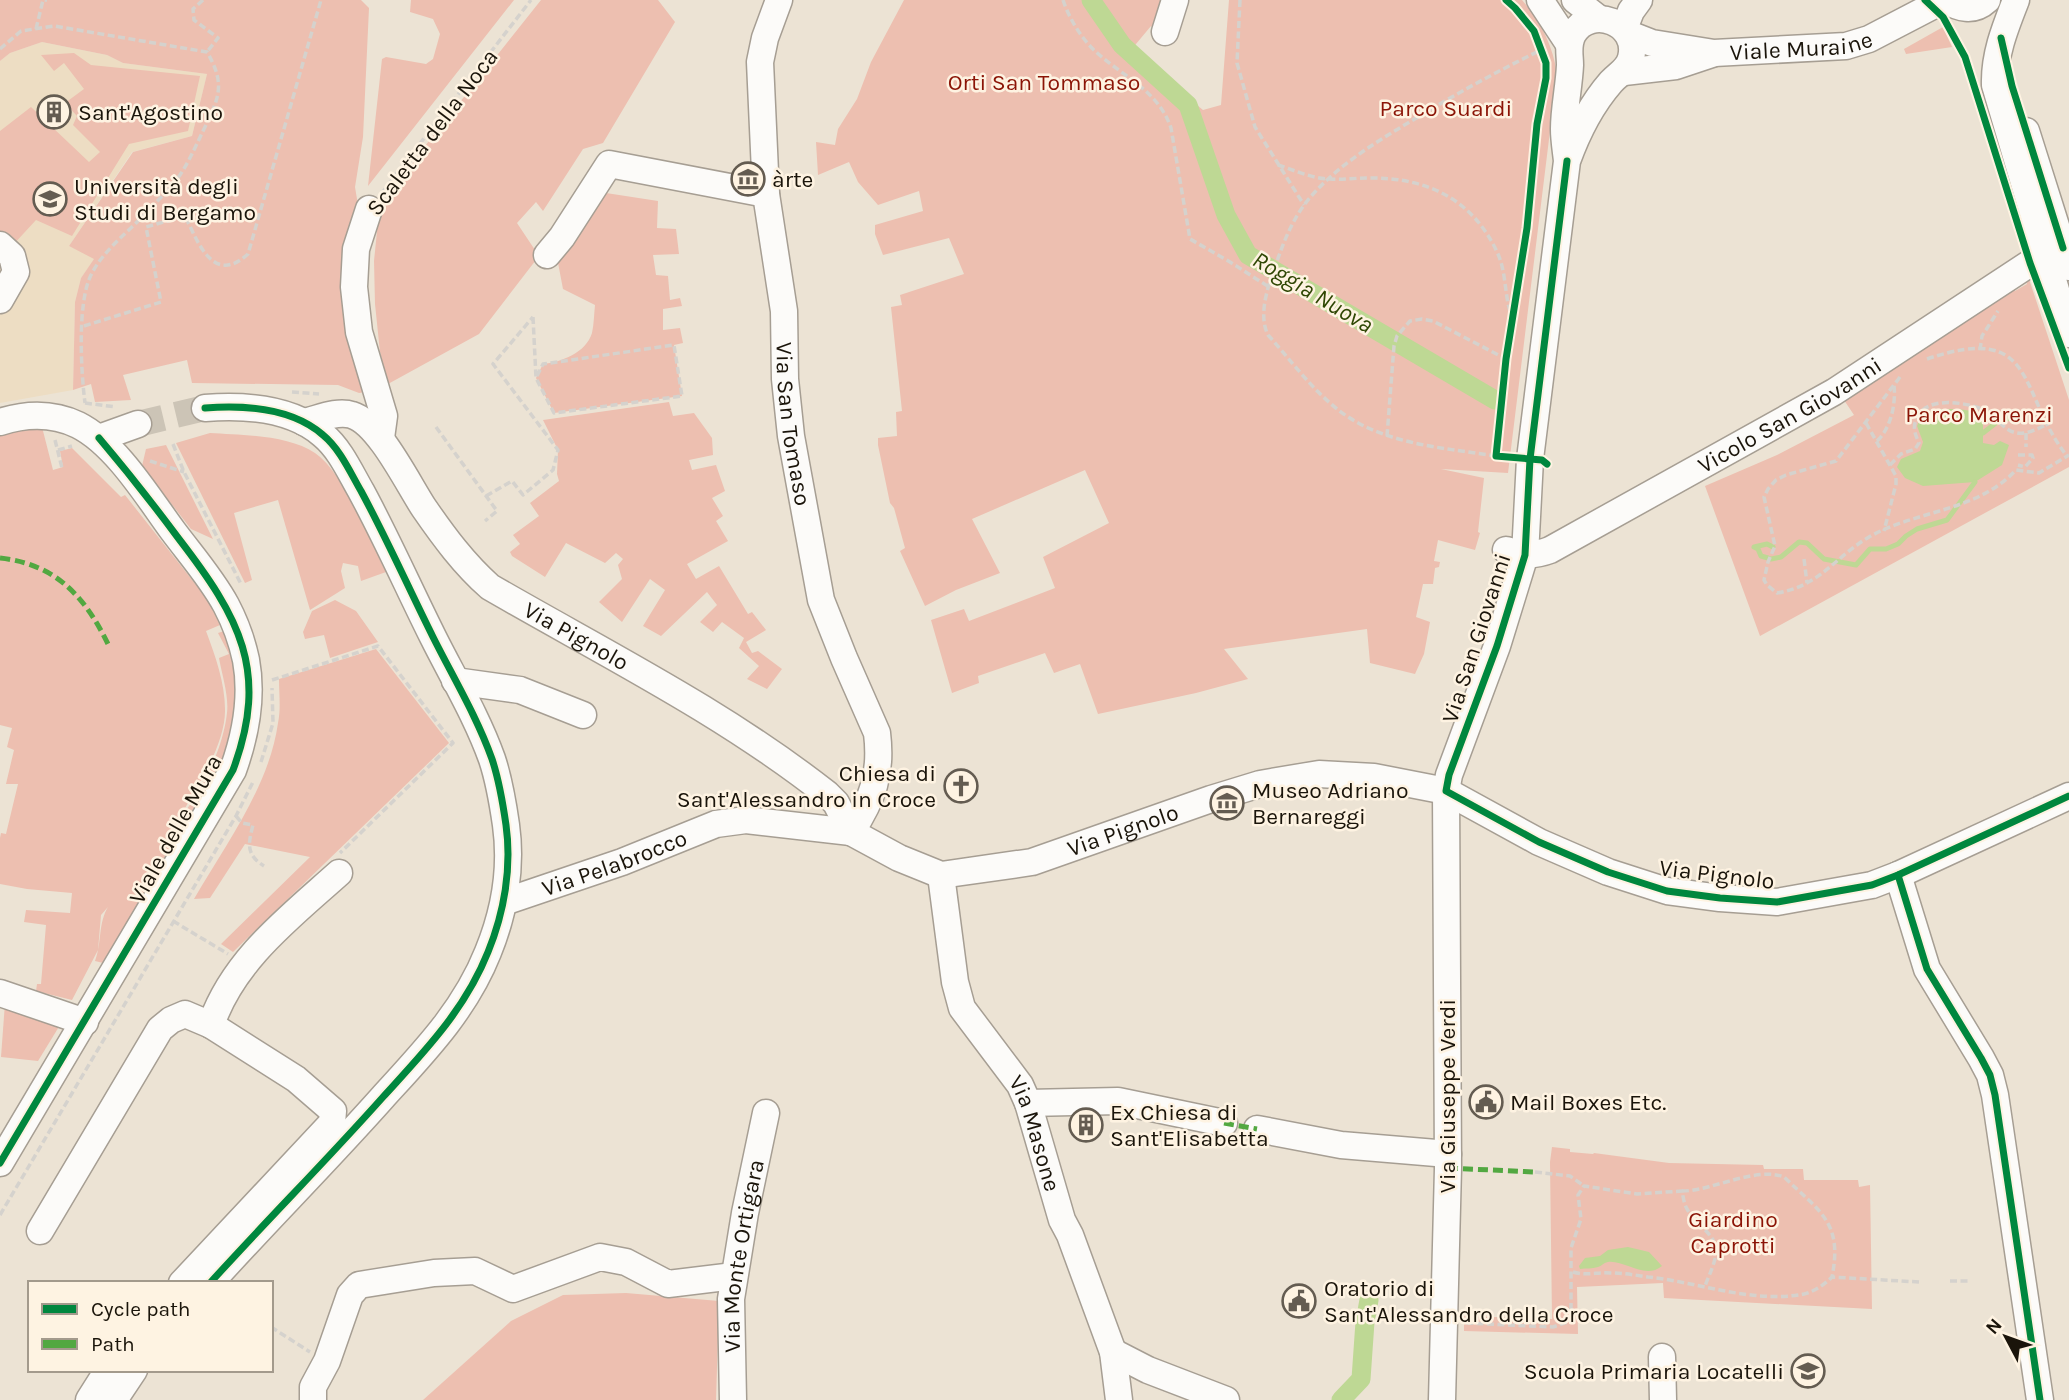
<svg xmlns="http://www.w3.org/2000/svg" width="2069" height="1400" font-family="Karla,sans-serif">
<rect width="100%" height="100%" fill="#ece3d4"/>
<!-- built -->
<path fill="#edddc3" d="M42 42 107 55 123 63 207 74 192 136 132 152 69 246 95 258 81 278 75 302 73 390 0 403V61L10 53Z"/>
<!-- green -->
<g fill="#edbfb0">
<path d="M0 0H361L369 8 363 137 355 187 361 223 366 392 359 393 338 385 192 383 187 360 123 375 131 400 95 402 91 384 73 390 75 302 81 278 94 259 69 246 133 152 192 136 207 74 123 63 107 55 42 42 10 53 0 61Z"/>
<path d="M411 0H514L368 186 382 59 386 57 426 64 433 59 440 34 433 19 410 12Z"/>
<path d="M541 0H658L675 22 603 143 583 149 543 211 536 202 517 223 539 256 479 334 388 384 380 352 375 304 374 261 379 212 425 146Z"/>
<path d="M904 0H1184L1167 40 1151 26 1131 50 1203 110 1221 105 1229 0H1522C1541 22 1553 46 1557 74L1508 473 1441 469 1484 478 1478 532 1480 533 1475 550 1438 540 1434 561 1440 562 1439 567 1435 568 1433 584H1423L1416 617 1430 622 1424 654 1415 674 1370 663 1367 629 1224 649 1248 679 1196 693 1098 714 1080 664 1054 673 1045 653 978 676 979 683 952 693 931 620 964 609 969 621 1055 588 1043 557 1109 523 1085 470 972 519 1000 573 956 590 925 606 900 551 905 548 894 508 890 503 878 445V438L897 436 896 412 902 411 891 307 902 305 900 295 964 274 949 238 883 255 875 234V225L923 211 919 191 878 205 858 182 849 162 818 175 816 142 835 145 838 129 857 99 871 62Z"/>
<path d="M1943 27 1952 47 1906 54 1904 49Z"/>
<path d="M74 53 91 65 200 76 188 131 129 144 72 236 36 220 12 246 0 248V131L31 107 89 162 100 152 73 125 77 116 65 103 84 89 64 63 54 71 41 55Z"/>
<path d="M593 191 658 201 657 228 676 229 679 254 653 255 656 275 668 276 670 300 680 298 682 306 663 309V330L680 328 683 343 674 345 682 396 554 413 536 378 543 364C561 362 586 353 592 333 594 324 594 314 595 305L563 289 555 247Z"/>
<path d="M2027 273 2069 400V467L1760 636 1705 486 1777 455 1854 415 1842 397 2012 283 2015 291 2027 284 2024 275Z"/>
<path d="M669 402 673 416 694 413 712 438 713 455 689 460 692 470 716 465 725 491 712 498 723 516 716 521 728 541 687 564 696 579 719 566 748 614 752 612 766 630 746 642 752 653 758 651 782 669 767 689 747 679 759 666 739 648 744 638 722 622 713 632 700 622 717 605 707 592 661 636 643 626 665 590 650 579 622 622 599 602 622 579 618 565 623 559 616 553 605 563 566 543 545 577 512 556 510 552 520 544 513 535 539 516 530 503 559 481 557 474 558 450 543 420Z"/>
<path d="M42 427 53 470 63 467 60 451 72 448 121 497 125 495 208 600 220 625 206 631C215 655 225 683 225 709 226 745 194 792 177 822 201 793 223 750 227 713 229 696 222 675 219 658L229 654 218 633 224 631 232 657 235 679V713L223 758 103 963 95 961C102 943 98 923 108 907L101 915 98 950 72 1000 36 991 37 984H41L46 925 24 922 26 910 70 913 72 893 27 889 0 884V838L1 833 6 834 18 784H6L14 750 7 747 12 728 0 725V431Z"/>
<path d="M210 433C241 435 288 435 315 453 345 474 369 539 386 572L361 581 358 566 343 563 341 571 345 588 310 610 278 500 234 513 252 580 245 583 176 443Z"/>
<path d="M166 445 213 539 191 529 142 466 146 449Z"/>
<path d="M335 600 356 611 378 642 330 658 324 635 305 639 303 632 312 611Z"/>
<path d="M376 649 449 743 233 952 221 944 310 857 245 844 210 898 194 899C226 844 269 787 278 723 281 709 279 694 279 679Z"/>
<path d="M5 1003 60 1025 38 1061 1 1057Z"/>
<path d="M1552 1147 1570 1149V1152L1593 1154 1594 1153 1669 1163 1763 1165 1764 1169H1803L1804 1180H1858L1859 1187 1870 1185 1872 1309 1664 1298 1663 1283 1577 1287 1578 1334 1464 1331V1316L1552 1319 1550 1162Z"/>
<path d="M626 1293 719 1301 716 1400H423L511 1321 563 1295Z"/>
</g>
<!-- water -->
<g fill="#bed894">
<path d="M1936 409H1958L1979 412 1983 425V443L1994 445 2000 441 2009 445 2002 465 1975 482 1923 486 1905 478 1897 467 1901 459 1920 451 1923 442 1917 426 1922 415Z"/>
<path d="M1628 1247 1649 1252 1662 1266C1645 1280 1625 1260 1608 1262 1603 1263 1602 1266 1598 1267 1592 1269 1586 1268 1580 1269L1579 1266 1585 1258 1600 1256 1608 1250Z"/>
</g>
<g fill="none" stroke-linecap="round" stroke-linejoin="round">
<!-- stream -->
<g stroke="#bed894" stroke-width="5">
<path d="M2001 420 2020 416"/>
<path d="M1983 433 1997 422"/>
<path d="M1768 558 1761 556 1758 549 1754 547 1767 544 1773 547"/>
<path d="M1771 559 1781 557 1799 542 1807 543 1824 559 1856 565 1870 549H1886L1898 544 1906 536 1917 529 1947 520 1975 482"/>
</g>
<!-- canal -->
<g stroke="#bed894" stroke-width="19">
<path d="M1091 0 1122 45 1188 105 1226 215 1248 255 1495 400"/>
<path d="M1341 1400 1361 1379 1365 1322 1369 1300"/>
</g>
<!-- minor-tunnel -->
<path stroke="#ccc4b6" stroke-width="26" stroke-dasharray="26 13" stroke-linecap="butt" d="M138 424 205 408"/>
<defs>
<g id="minor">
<path id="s1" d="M779 0 765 38 760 62 766 194 784 311 785 379 791 436 821 600 844 658 877 733C882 773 873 799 851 832"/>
<path d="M1540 0 1569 44"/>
<path d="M1575 0 1598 18"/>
<path d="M1944 0C1959 8 1973 13 1987 0"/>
<path d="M2016 0C2005 28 1994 55 1995 85L2069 334"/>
<path d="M1624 29 1631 11 1639 0"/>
<path d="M1165 32 1175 0"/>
<path id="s2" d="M1629 34 1652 43 1714 53 1846 46 1869 39 1944 0"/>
<path d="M1624 72 1676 66 1712 54"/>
<path d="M2026 131 2069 267"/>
<path d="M369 209 356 249 354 287 359 332 384 416 381 438"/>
<path d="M0 245 12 256 16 272 0 300"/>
<path d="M547 255 562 237 609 164 766 194"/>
<path d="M205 408C244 405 292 408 323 435 340 449 350 472 361 491 387 539 409 589 433 637 453 677 477 717 492 759 499 780 503 804 506 825 512 868 504 913 488 952 465 1010 424 1052 383 1097 327 1160 267 1220 210 1283"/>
<path d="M0 422C25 414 53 413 78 425 116 444 148 497 173 531 191 555 212 579 226 605 235 622 242 641 246 660 253 698 246 734 233 770L0 1163"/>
<path id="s3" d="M304 422C318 419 337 410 352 415 379 423 408 484 424 508 444 537 464 564 490 587 604 653 723 712 827 794L836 803 851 832 899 858 941 875 1032 862 1211 799 1260 784 1319 774 1374 777 1446 791 1539 842 1608 872 1667 891 1720 898 1777 902 1872 885 1898 875 2069 796"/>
<path d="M99 438 138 424"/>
<path id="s4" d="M1506 550C1523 555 1534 556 1550 550L1834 392 2044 254"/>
<path d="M455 681 520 690 583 715"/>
<path id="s5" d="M941 875 955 982 962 1008 1020 1085 1028 1103 1062 1220 1070 1235 1113 1352 1119 1400"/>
<path d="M1898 875 1927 969 1981 1058 1990 1075 1995 1095 2040 1400"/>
<path id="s6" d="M504 902 622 862 716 824 746 820 851 832"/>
<path d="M0 993 85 1022"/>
<path d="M211 1025C233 960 290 917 339 873"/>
<path d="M1028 1103 1118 1101 1224 1123"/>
<path d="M1257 1129 1341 1145 1448 1154"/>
<path d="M40 1231 160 1029 171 1020 185 1014 211 1025 296 1079 333 1111 332 1123 182 1283"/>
<path d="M1113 1352 1148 1370 1226 1400"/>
<path d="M1662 1357 1663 1400"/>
<path d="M89 1400 108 1370"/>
<path d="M114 1400 134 1370"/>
<path d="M313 1400V1387L327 1361 350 1295 359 1285 434 1273 475 1271 513 1289 600 1257 626 1262 668 1284 734 1276"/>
<path id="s7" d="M733 1400 731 1299 745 1213 766 1113"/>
<path d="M1442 1400 1448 1168 1446 791 1449 775 1497 646 1525 555 1530 459 1567 161C1566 151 1564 140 1564 129 1564 108 1569 87 1570 65 1570 54 1567 45 1573 34 1591 4 1640 23 1631 58 1628 70 1619 73 1611 82 1591 105 1577 133 1567 161"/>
</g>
</defs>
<!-- minor casing -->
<use href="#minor" stroke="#a69e93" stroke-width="29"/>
<!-- path -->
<g stroke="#d5d2cd" stroke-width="3.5" stroke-dasharray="7 3.5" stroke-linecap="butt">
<path d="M203 0 193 9 194 20 218 38 207 52"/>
<path d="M1063 0C1069 18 1081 38 1095 51 1123 77 1158 90 1171 128L1190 239 1230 262 1269 287"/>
<path d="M1240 0 1237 63 1255 127 1304 205"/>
<path d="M36 29 43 0H47"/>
<path d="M0 49 21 31 54 26 207 52C225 83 220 96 205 127 197 143 190 160 180 175 170 189 156 202 144 215 126 234 102 252 91 275 77 303 81 372 85 403"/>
<path d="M1278 165C1294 170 1313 179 1330 179 1342 180 1355 178 1367 178 1427 177 1473 199 1498 254 1507 275 1504 297 1512 317"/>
<path d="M381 194 531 0"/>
<path d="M533 317 536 378 554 413 682 396 674 345 543 364 536 378"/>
<path d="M84 326 161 302 146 227 185 216C198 242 213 286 248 254L321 0"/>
<path d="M1980 350 1982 336 1998 311"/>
<path d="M1927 359C2039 321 2017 393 2067 456"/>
<path d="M1900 377 1836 461 1786 475 1776 480 1768 489 1764 497 1775 546 1768 562 1764 580 1767 585 1777 593C1820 586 1835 557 1869 537 1916 510 1977 512 2016 470L2039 473 2069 455"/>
<path d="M292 392 319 394"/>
<path d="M85 403 116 407"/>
<path d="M1866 423 1896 476V484L1884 531"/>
<path d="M436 427 497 511 485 521"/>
<path d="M2026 433V447"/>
<path d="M1387 436 1394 346 1397 336 1410 321 1422 319 1433 321 1506 359"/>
<path d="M55 440 62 468"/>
<path d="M1877 441C1891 428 1896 404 1894 385"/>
<path d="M173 444 184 472 241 584"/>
<path d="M58 450 72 446"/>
<path d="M2018 455H2032L2033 458 2025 467 2018 465"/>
<path d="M1496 456C1438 447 1375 444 1330 403 1307 383 1288 357 1268 335 1259 317 1266 292 1273 273 1281 249 1289 226 1304 205 1334 166 1381 139 1423 114 1461 91 1500 70 1541 50"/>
<path d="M150 461 184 472"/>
<path d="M1890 465 1901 454 1915 449 1919 443C1915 434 1912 427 1917 418 1926 396 1964 402 1982 409 1995 414 2003 431 2017 433 2027 435 2039 428 2048 424"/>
<path d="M486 496 512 481 523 495 553 470 558 450 493 364 533 317"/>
<path d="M1804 559 1807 583"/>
<path d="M272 680 378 646 453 743 340 853"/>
<path d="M261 762 273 723 272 688"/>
<path d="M236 816 242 823 253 825C248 844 246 855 264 866"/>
<path d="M173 921 228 954"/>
<path d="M1535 1172 1570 1176 1584 1186"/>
<path d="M1682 1191C1712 1191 1756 1166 1784 1177 1820 1212 1843 1222 1832 1277"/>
<path d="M0 1215 236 816 253 782"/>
<path d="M1573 1272C1586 1276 1597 1272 1610 1273 1623 1273 1635 1275 1648 1277 1698 1282 1753 1304 1804 1294 1815 1291 1824 1285 1832 1277L1919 1282"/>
<path d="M1950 1281H1971"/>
<path d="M1466 1323 1553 1327 1568 1322 1571 1316V1248L1581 1219 1578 1195 1584 1186 1637 1194 1682 1191C1683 1196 1684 1203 1686 1207 1693 1222 1713 1232 1716 1248 1717 1260 1709 1275 1705 1286"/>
<path d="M271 1327 310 1352"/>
</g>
<!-- minor -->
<use href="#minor" stroke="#fcfbf9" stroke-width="26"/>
<!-- quiet -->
<g stroke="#52a841" stroke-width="5" stroke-dasharray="10 5" stroke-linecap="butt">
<path d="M0 558C56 564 85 597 108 644"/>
<path d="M1224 1123 1257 1129"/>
<path d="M1448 1168 1535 1172"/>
</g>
<defs>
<g id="cycleway">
<path d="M1506 0 1515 8 1534 31 1546 63V78L1537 124 1527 228 1506 359 1496 456 1542 460 1547 464"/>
<path d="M1925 0 1943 17 1965 57 2030 263 2069 368"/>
<path d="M2001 38 2012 86 2063 248"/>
<path d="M1567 161 1530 459 1525 555 1497 646 1449 775 1446 791 1539 842 1608 872 1667 891 1720 898 1777 902 1872 885 1898 875 2069 796"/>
<path d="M205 408C244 405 292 408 323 435 340 449 350 472 361 491 387 539 409 589 433 637 453 677 477 717 492 759 499 780 503 804 506 825 512 868 504 913 488 952 465 1010 424 1052 383 1097 327 1160 267 1220 210 1283"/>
<path d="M1898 875 1927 969 1981 1058 1990 1075 1995 1095 2040 1400"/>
<path d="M0 1163 233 770C270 671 239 617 179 539 153 504 127 471 99 438"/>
</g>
</defs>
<!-- cycleway casing -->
<use href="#cycleway" stroke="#fef3e2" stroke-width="11"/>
<!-- cycleway -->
<use href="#cycleway" stroke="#00873e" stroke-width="7"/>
</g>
<!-- icons -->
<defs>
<symbol id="building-ring" viewBox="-11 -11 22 22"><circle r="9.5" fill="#fef3e2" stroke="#645c51" stroke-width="1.5"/><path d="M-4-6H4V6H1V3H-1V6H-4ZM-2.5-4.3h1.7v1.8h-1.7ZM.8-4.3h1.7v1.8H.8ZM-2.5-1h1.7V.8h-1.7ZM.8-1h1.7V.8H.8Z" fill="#645c51"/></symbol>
<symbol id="museum-ring" viewBox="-11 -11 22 22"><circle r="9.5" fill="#fef3e2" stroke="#645c51" stroke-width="1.5"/><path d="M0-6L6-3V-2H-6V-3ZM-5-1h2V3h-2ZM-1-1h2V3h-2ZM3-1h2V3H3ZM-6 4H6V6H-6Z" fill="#645c51"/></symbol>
<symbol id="university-ring" viewBox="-11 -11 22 22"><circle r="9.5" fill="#fef3e2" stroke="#645c51" stroke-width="1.5"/><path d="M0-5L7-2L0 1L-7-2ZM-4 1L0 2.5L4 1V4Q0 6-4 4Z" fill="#645c51"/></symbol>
<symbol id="church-ring" viewBox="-11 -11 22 22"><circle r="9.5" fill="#fef3e2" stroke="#645c51" stroke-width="1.5"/><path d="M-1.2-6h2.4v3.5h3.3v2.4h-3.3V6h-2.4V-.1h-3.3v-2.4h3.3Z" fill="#645c51"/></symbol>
<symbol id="civic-ring" viewBox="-11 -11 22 22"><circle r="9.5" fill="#fef3e2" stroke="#645c51" stroke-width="1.5"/><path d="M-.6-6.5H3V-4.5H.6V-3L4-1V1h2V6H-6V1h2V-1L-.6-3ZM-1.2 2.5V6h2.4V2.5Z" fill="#645c51"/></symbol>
<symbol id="school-ring" viewBox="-11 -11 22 22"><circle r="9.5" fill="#fef3e2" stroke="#645c51" stroke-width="1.5"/><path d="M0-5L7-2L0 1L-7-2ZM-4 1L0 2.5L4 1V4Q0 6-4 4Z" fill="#645c51"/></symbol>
</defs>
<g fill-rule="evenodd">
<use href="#building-ring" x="35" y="93" width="38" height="38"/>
<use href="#museum-ring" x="729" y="160" width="38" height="38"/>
<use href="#university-ring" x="31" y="180" width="38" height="38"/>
<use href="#church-ring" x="942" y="767" width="38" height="38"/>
<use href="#museum-ring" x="1208" y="784" width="38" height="38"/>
<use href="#civic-ring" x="1467" y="1083" width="38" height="38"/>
<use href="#building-ring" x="1067" y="1106" width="38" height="38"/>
<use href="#civic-ring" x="1280" y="1282" width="38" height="38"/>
<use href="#school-ring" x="1789" y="1352" width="38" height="38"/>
</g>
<g text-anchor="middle" stroke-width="5" stroke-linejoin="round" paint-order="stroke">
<!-- street labels -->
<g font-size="23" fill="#1a140a" stroke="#fef3e2">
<text dy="8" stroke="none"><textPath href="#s2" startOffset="175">Viale Muraine</textPath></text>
<text transform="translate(432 132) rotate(-53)" y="8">Scaletta della Noca</text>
<text dy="8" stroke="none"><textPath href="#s4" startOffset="320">Vicolo San Giovanni</textPath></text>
<text dy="8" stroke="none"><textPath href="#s1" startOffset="429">Via San Tomaso</textPath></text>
<text dy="8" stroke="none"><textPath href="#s3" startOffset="371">Via Pignolo</textPath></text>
<text transform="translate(1476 638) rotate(-72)" y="8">Via San Giovanni</text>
<text transform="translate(175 829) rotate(-61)" y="8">Viale delle Mura</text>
<text dy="8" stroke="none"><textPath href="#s3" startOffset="1001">Via Pignolo</textPath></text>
<text dy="8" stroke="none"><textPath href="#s6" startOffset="117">Via Pelabrocco</textPath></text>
<text transform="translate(1717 874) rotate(7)" y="8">Via Pignolo</text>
<text transform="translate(1447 1096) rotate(-90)" y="8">Via Giuseppe Verdi</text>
<text dy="8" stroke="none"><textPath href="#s5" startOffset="282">Via Masone</textPath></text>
<text dy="8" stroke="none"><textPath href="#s7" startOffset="145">Via Monte Ortigara</textPath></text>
</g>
<!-- park labels -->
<g font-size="23" fill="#8b1406" stroke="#fef3e2">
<text x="1044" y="90">Orti San Tommaso</text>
<text x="1446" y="116">Parco Suardi</text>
<text x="1979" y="422">Parco Marenzi</text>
<text x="1733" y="1227">Giardino<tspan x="1733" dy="26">Caprotti</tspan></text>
</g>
<!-- poi labels -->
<g font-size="23" fill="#1a140a" stroke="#fef3e2" text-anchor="start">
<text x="78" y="120">Sant'Agostino</text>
<text x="772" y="187">àrte</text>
<text x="74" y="194">Università degli<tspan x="74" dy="26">Studi di Bergamo</tspan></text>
<text x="936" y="781" text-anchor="end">Chiesa di<tspan x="936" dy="26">Sant'Alessandro in Croce</tspan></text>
<text x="1252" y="798">Museo Adriano<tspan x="1252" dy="26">Bernareggi</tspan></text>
<text x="1510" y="1110">Mail Boxes Etc.</text>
<text x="1110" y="1120">Ex Chiesa di<tspan x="1110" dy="26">Sant'Elisabetta</tspan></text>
<text x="1324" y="1296">Oratorio di<tspan x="1324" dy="26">Sant'Alessandro della Croce</tspan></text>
<text x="1784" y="1379" text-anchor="end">Scuola Primaria Locatelli</text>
</g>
<!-- water labels -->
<g font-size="24" font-style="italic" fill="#2f4704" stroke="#fef3e2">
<text transform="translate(1313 292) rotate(31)" y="8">Roggia Nuova</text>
</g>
</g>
<!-- legend -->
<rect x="28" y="1281" width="245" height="91" fill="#fef3e2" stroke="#a39a8c" stroke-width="2"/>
<rect x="42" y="1304" width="35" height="10" fill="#00873e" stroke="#a39a8c" stroke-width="2"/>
<text x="91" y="1316" font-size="21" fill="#1a140a">Cycle path</text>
<rect x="42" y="1339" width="35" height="10" fill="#52a841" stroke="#a39a8c" stroke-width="2"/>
<text x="91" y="1351" font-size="21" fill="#1a140a">Path</text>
<!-- north arrow -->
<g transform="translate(2006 1337) rotate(311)" stroke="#fef3e2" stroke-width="5" paint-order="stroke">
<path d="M0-5L12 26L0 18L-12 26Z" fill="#1a140a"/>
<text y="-10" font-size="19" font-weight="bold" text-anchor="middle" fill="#1a140a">N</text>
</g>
</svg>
